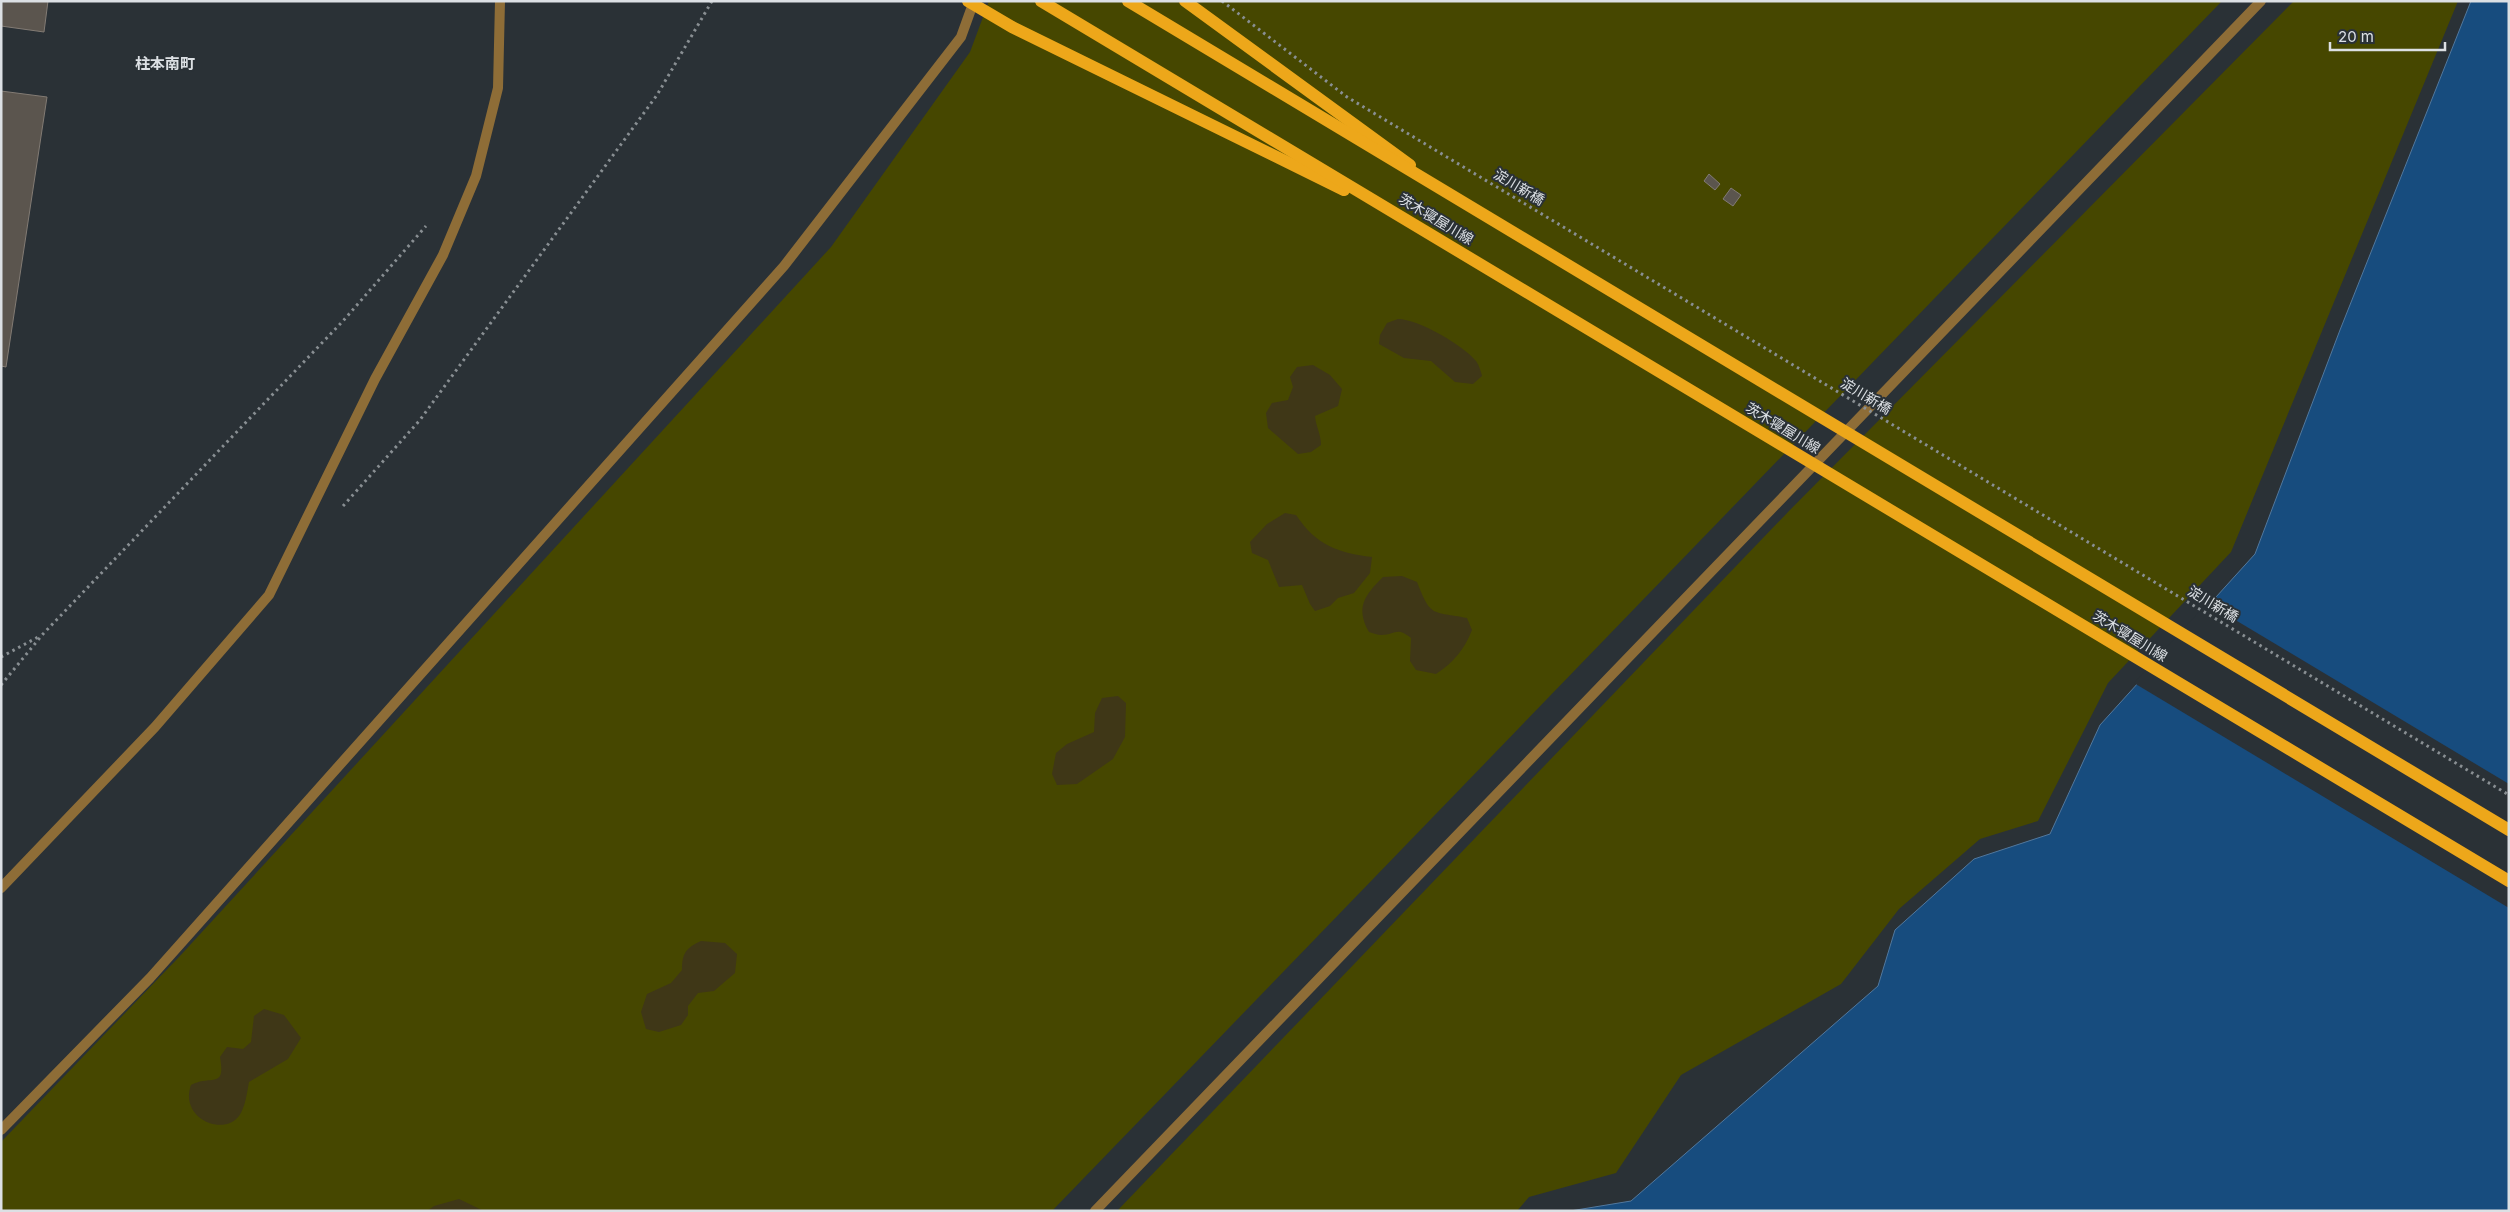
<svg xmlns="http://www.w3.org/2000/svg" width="2510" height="1212" font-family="Inter,'Noto Sans JP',sans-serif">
<rect width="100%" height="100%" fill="#2a3136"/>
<!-- green -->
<g fill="#464700">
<path d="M989 1H2222L1052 1211H1V1142L179 957 831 247 970 52Z"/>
<path d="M2294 1H2458L2231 552 2108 683 2038 821 1980 839 1899 909 1841 984 1681 1075 1616 1173 1529 1197 1517 1211H1117L1788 512Z"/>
</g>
<!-- sand -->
<g fill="#3f3717">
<path d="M1398 319C1418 319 1463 345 1476 361 1479 365 1481 372 1482 376L1473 384 1455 382 1431 361 1404 358 1379 344 1380 335 1387 323Z"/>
<path d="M1313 365 1330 375 1342 389 1338 406 1315 416C1316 427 1321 434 1321 445L1311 452 1298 454 1268 428 1266 413 1272 403 1288 400 1293 387 1290 377 1297 367Z"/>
<path d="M1285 513 1296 515C1316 545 1338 553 1372 557L1370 573 1354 593 1338 598 1330 606 1315 611 1310 604 1302 585 1279 587 1268 560 1252 553 1250 542 1267 524Z"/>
<path d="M1402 576 1417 582C1431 618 1432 611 1467 618L1472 630C1464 650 1454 662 1436 674L1416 670 1410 661 1411 638C1396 626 1396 635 1381 635 1378 635 1373 633 1369 632 1355 607 1365 595 1383 577Z"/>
<path d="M1118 696 1126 703 1125 737 1113 759 1077 784 1057 785 1052 774 1056 753 1067 744 1094 732 1095 713 1102 698Z"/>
<path d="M701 941 725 943 737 954 735 973 714 991 698 993 688 1006V1015L681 1025 659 1032 646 1029 641 1012 647 994 671 983 682 970C682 953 686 948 701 941Z"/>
<path d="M264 1009 284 1015 301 1038 288 1059 249 1082C247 1093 245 1108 239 1116 223 1137 179 1118 191 1085 211 1074 226 1090 220 1057L227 1047 243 1049 251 1042 254 1016Z"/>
<path d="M459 1199 484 1211H427L434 1206Z"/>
</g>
<!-- water -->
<path fill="#174c7e" stroke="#52789d" d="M2471 1H2509V1211H1570L1631 1201 1878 986 1895 930 1974 859 2050 834 2100 725 2255 554 2340 330Z"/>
<!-- pier -->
<path fill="#2a3136" d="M2207 603 2509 784V908L2134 683Z"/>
<!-- building -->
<g fill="#5b554e" stroke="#827b74">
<path d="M1 1H48L44 32 1 26Z"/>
<path d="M1 91 47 97 6 367 1 366Z"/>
<path d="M1709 174 1720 184 1715 190 1704 181Z"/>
<path d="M1731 188 1741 195 1733 206 1723 199Z"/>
</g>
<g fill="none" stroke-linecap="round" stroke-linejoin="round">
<!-- path -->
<g stroke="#898f93" stroke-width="3" stroke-dasharray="2.5 4" stroke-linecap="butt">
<path d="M343 506 420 420 657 95 712 1"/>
<path d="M1 657 40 636"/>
<path d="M1 685 43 634 343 321 426 226"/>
</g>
<!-- lane -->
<g stroke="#8e6d37" stroke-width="10">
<path d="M1 888 155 727 269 595 375 379 443 255 476 176 498 88 500 1"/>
<path d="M1 1130 150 978 784 266 961 37 974 1"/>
<path d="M1095 1211 2261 1"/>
</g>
<!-- primary -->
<path stroke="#eda71a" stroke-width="12" d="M1185 1 1410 165"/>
<!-- path-bridge -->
<path stroke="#898f93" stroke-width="3" stroke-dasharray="2.5 4" stroke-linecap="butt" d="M1222 1 1347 97 2509 795"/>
<!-- primary-bridge -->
<g stroke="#eda71a" stroke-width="12">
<path d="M968 1 1012 27 1344 190"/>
<path d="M1041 1 2509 881"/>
<path d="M1128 1 2509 830"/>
</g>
</g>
<g text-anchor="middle" stroke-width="4" stroke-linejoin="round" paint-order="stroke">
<!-- street labels -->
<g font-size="14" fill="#dce0e4" stroke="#2a3136">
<text transform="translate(1519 187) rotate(31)" y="5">淀川新橋</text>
<text transform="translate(1436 219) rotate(31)" y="5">茨木寝屋川線</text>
<text transform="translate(1866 396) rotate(31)" y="5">淀川新橋</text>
<text transform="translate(1783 428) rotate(31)" y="5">茨木寝屋川線</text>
<text transform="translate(2213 604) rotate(31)" y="5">淀川新橋</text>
<text transform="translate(2130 636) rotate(31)" y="5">茨木寝屋川線</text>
</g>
<!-- neighbourhood labels -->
<g font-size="15" font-weight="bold" fill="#dce0e4" stroke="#2a3136">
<text x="165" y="69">柱本南町</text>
</g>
</g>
<!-- border -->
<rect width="2510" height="1212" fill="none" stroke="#dce0e4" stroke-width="5"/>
<!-- scale -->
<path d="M2330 42v8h115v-8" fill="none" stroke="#dce0e4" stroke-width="2.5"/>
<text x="2338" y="42" font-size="15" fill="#dce0e4" stroke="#2a3136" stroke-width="4" paint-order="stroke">20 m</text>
</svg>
